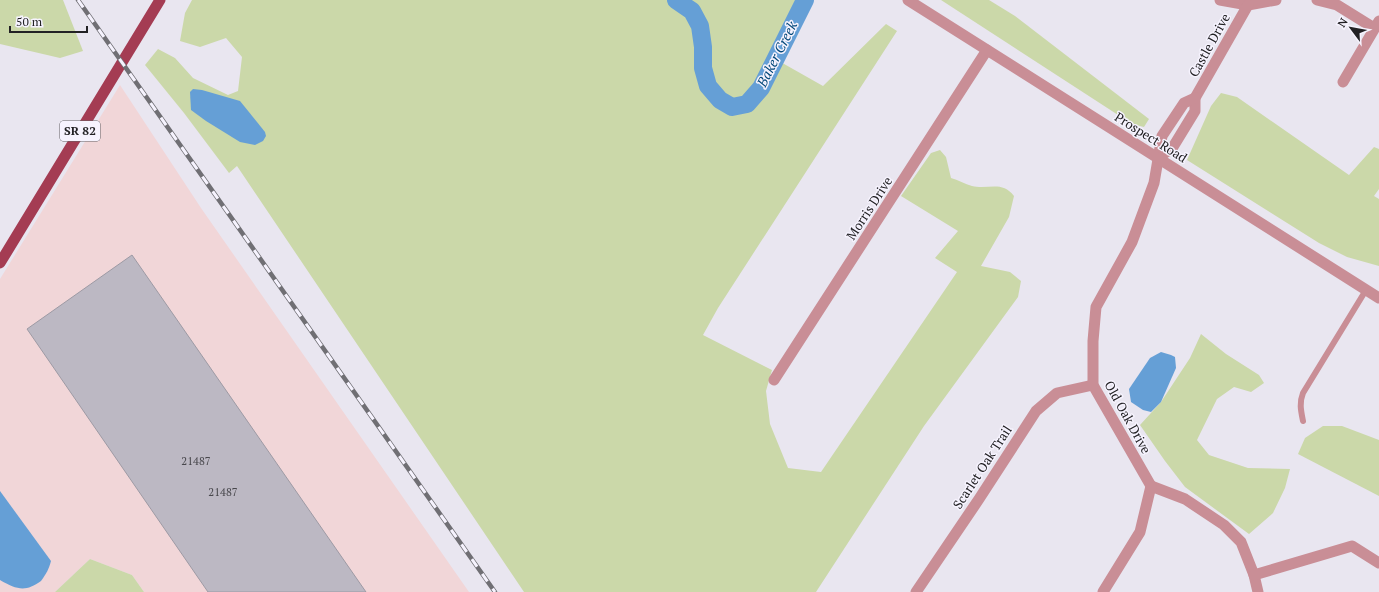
<svg xmlns="http://www.w3.org/2000/svg" width="1379" height="592" font-family="'PT Serif',serif">
<rect width="100%" height="100%" fill="#e9e6f0"/>
<!-- industrial -->
<path fill="#f1d6d8" d="M120 85 201 208 469 592H144L132 575 90 559 55 592H0V279Z"/>
<!-- green -->
<g fill="#cbd8a9">
<path d="M0 0H63L83 51 60 58 0 44Z"/>
<path d="M192 0H796L770 56 823 86 886 24 897 31 718 308 703 335 772 370 766 391 770 424 788 468 821 472 957 272 935 258 958 231 901 196 931 153 940 150 946 157 951 178C958 180 965 184 972 186 988 190 1002 180 1014 196L1009 217 981 266 1010 272 1021 281 1018 297 924 426 816 592H524L237 166 229 173 184 113 145 65 158 49 175 58 193 78 228 95 238 91 242 57 226 38 200 47 180 41 185 13Z"/>
<path d="M941 0H989L1015 16 1149 119 1144 127 1132 124Z"/>
<path d="M1221 93 1237 97 1349 175 1374 147 1379 149V189L1374 196 1379 199V266L1347 257 1319 243 1187 160 1211 106Z"/>
<path d="M1201 334 1226 354 1259 375 1264 383 1251 392 1234 387 1217 399 1197 440 1209 455 1248 468 1290 469 1285 488 1273 513 1249 534 1185 487 1165 461 1140 425 1161 402 1190 358Z"/>
<path d="M1323 426H1342L1379 440V496L1298 454 1305 438Z"/>
<path d="M90 559 132 575 144 592H55Z"/>
</g>
<!-- water -->
<g fill="#659fd6">
<path d="M193 89 202 90 240 101 265 132 266 136 263 141 255 145 240 142 206 121 191 110 190 92Z"/>
<path d="M1161 352 1171 355 1175 357 1176 368 1161 402 1151 412 1143 410 1131 402 1129 389 1150 358Z"/>
<path d="M0 491 51 561C49 569 46 574 41 581 26 592 17 590 0 580Z"/>
</g>
<g fill="none" stroke-linecap="round" stroke-linejoin="round">
<!-- river -->
<path stroke="#659fd6" stroke-width="18" d="M676 0 692 11 700 26 703 47V68L708 86 720 100 732 107 747 104 761 88 805 0"/>
</g>
<!-- building -->
<path fill="#bcb8c3" stroke="#9d9aa4" d="M132 255 366 592H208L27 329Z"/>
<g fill="none" stroke-linecap="round" stroke-linejoin="round">
<!-- service -->
<path stroke="#c98e96" stroke-width="6" d="M1303 421C1301 411 1299 403 1303 393L1366 290"/>
<!-- minor -->
<g stroke="#c98e96" stroke-width="11">
<path d="M1220 0 1248 5 1276 0"/>
<path d="M1317 0 1337 5 1374 28"/>
<path d="M1343 82 1379 21"/>
<path d="M1158 158 1173 147 1195 111V98L1248 5"/>
<path d="M774 380 987 50"/>
<path d="M1151 486 1185 499 1224 525 1241 542 1254 575 1258 592"/>
<path d="M1254 575 1352 546 1379 563"/>
<path d="M916 592 979 499 1036 411 1057 393 1093 385"/>
<path d="M1103 592 1140 532 1151 486 1093 385V341L1096 307 1132 242 1154 183 1162 136 1184 103 1195 98"/>
</g>
<!-- tertiary -->
<path stroke="#c98e96" stroke-width="11" d="M908 0 1379 298"/>
<!-- primary -->
<path stroke="#a43c53" stroke-width="11" d="M0 263 160 0"/>
<defs>
<path id="rail" d="M78 0 495 592"/>
</defs>
<!-- rail casing -->
<use href="#rail" stroke="#706f74" stroke-width="4.5"/>
<!-- rail -->
<use href="#rail" stroke="#f6f3fe" stroke-width="3" stroke-dasharray="9" stroke-linecap="butt"/>
</g>
<g text-anchor="middle" stroke-width="3" stroke-linejoin="round" paint-order="stroke">
<!-- number labels -->
<g font-size="11" fill="#48474c">
<text x="196" y="465">21487</text>
<text x="223" y="496">21487</text>
</g>
<!-- shield labels -->
<rect fill="#f6f3fe" stroke="#626065" stroke-width="1" x="60" y="121" width="40" height="20" rx="3"/>
<g font-size="12" font-weight="bold" fill="#222124">
<text x="80" y="135">SR 82</text>
</g>
<!-- street labels -->
<g font-size="13" fill="#222124" stroke="#f6f3fe">
<text transform="translate(1209 45) rotate(-61)" y="5">Castle Drive</text>
<text transform="translate(1151 137) rotate(32)" y="5">Prospect Road</text>
<text transform="translate(869 208) rotate(-57)" y="5">Morris Drive</text>
<text transform="translate(1128 417) rotate(61)" y="5">Old Oak Drive</text>
<text transform="translate(982 467) rotate(-57)" y="5">Scarlet Oak Trail</text>
</g>
<!-- water labels -->
<g font-size="14" font-style="italic" fill="#004679" stroke="#f6f3fe">
<text transform="translate(777 54) rotate(-63)" y="5">Baker Creek</text>
</g>
</g>
<!-- north arrow -->
<g transform="translate(1351 28) rotate(302)" stroke="#f6f3fe" stroke-width="3" paint-order="stroke">
<path d="M0-3L7 15L0 10L-7 15Z" fill="#222124"/>
<text y="-6" font-size="11" font-weight="bold" text-anchor="middle" fill="#222124">N</text>
</g>
<!-- scale -->
<path d="M10 26v6h77v-6" fill="none" stroke="#222124" stroke-width="2"/>
<text x="16" y="26" font-size="12" fill="#222124" stroke="#f6f3fe" stroke-width="3" paint-order="stroke">50 m</text>
</svg>
